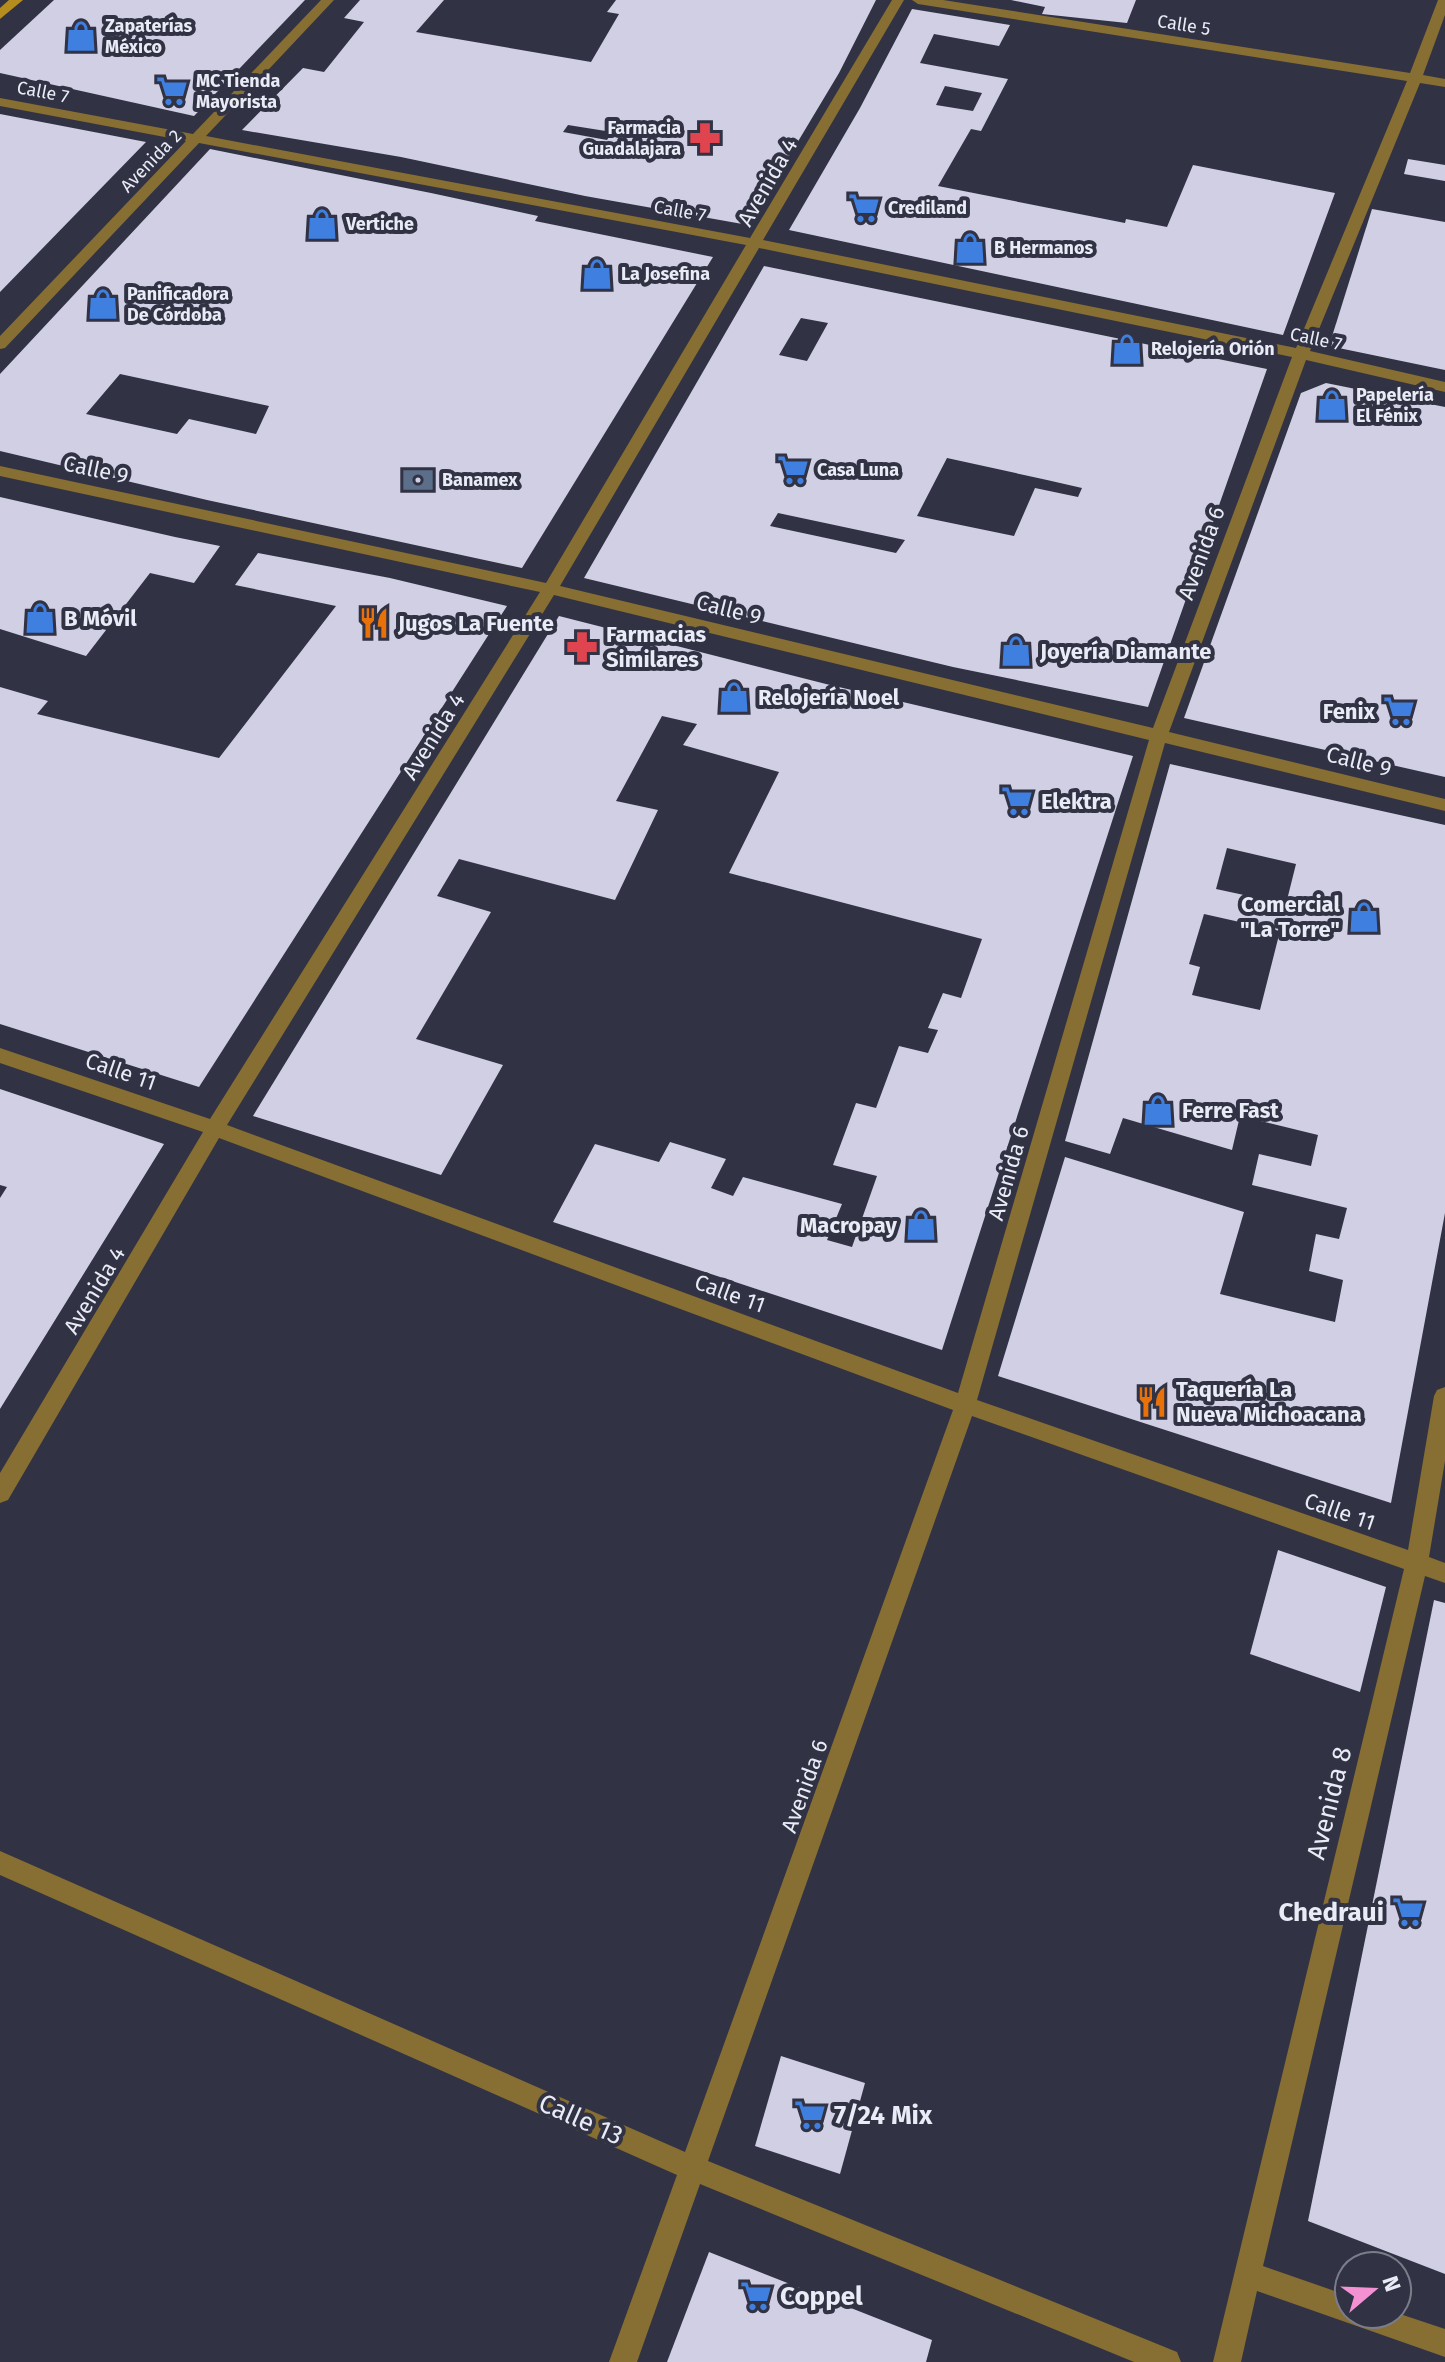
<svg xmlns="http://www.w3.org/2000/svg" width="1445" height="2362" font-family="'Fira Sans',sans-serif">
<rect width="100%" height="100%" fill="#313344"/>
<!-- building -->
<g fill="#d0cfe4" fill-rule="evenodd">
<path d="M54 0H305L194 116 0 73V50Z"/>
<path d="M360 0H444L416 32 591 62 619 14 607 12 616 0H876L839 73 748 225 585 196 401 157 242 130 303 68 324 72 364 22 344 18ZM568 125 612 132 607 140 563 132Z"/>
<path d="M1011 0H1136L1127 23 1042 14 1045 7Z"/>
<path d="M912 9 1010 25 999 46 934 34 920 63 1008 79 981 131 971 129 938 186 1125 223 1126 219 1167 227 1193 165 1335 193 1283 335 789 230 860 108ZM945 86 982 93 973 111 936 105Z"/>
<path d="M0 114 146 142 0 292Z"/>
<path d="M210 149 431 193 538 216 535 221 713 257 522 568 207 500 0 451V374ZM120 374 269 406 256 434 189 419 177 434 86 414Z"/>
<path d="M1408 159 1445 165V181L1404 174Z"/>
<path d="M1372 209 1445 222V370L1329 346Z"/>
<path d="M764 266 1267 369 1148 707 953 667 584 578ZM801 318 828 323 807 361 779 355ZM947 458 1047 480 1082 488 1078 497 1035 488 1014 536 917 516ZM778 513 905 540 896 553 770 526Z"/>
<path d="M1326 383 1445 407V777L1184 718 1301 393Z"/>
<path d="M0 497 175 537 220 546 194 583 150 573 86 656 0 629Z"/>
<path d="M258 553 390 578 507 606 199 1087 0 1024V687L48 701 37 714 219 758 336 606 235 585Z"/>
<path d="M559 616 826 684 1133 756 942 1350 553 1222 595 1144 659 1162 670 1142 726 1159 711 1188 733 1196 743 1177 842 1204 827 1240 852 1247 877 1176 833 1165 856 1103 876 1108 899 1046 928 1053 938 1030 928 1028 943 993 961 998 982 939 729 873 779 772 683 745 697 724 662 716 616 801 658 810 615 900 459 859 437 896 491 912 416 1039 503 1065 441 1175 253 1116Z"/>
<path d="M1170 764 1445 825V1213L1391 1503 998 1376 1065 1157 1244 1212 1220 1294 1335 1322 1343 1280 1309 1271 1316 1234 1339 1239 1347 1208 1252 1185 1259 1154 1311 1166 1318 1135 1240 1116 1232 1150 1123 1118 1110 1154 1065 1141ZM1227 848 1296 864 1286 904 1216 889ZM1204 914 1280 931 1260 1010 1192 995 1200 967 1189 964Z"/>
<path d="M0 1089 164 1144 0 1409V1198L7 1187 0 1185Z"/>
<path d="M1278 1550 1386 1587 1360 1692 1250 1654Z"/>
<path d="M1434 1600 1445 1603V2274L1308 2221Z"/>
<path d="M781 2056 865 2083 840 2174 755 2146Z"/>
<path d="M709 2252 932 2340 926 2362H667Z"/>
</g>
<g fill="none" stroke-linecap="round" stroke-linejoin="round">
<!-- street -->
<path fill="#876e32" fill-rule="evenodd" d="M321 0H334L206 136 750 238 892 0H904L763 240 1296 348 1407 81 918 4 912 0H943L1410 73 1438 0H1445V15L1423 75 1445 79V87L1420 83 1310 351 1445 382V392L1306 360 1169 732 1445 799V811L1165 743 977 1400 1408 1550 1434 1396 1437 1390 1445 1387V1461L1429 1557 1445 1563V1583L1425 1576 1263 2266 1349 2296V2314L1397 2313 1445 2329V2357L1257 2291 1241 2362H1213L1404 1569 972 1416 708 2161 1177 2352 1181 2362H1134L700 2184 637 2362H609L677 2175 0 1875V1851L685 2152 953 1410 219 1138 8 1500 0 1503V1473L203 1132 0 1063V1048L210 1119 540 592 0 476V466L546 583 746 245 199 143 5 348 0 349V336L186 141 0 106V98L193 134ZM759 248 1292 357 1153 728 560 586ZM554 595 1149 740 958 1393 227 1125Z"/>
<!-- secondary -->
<path fill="#b58d1e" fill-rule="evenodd" d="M9 0H23L0 19V8Z"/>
</g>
<!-- icons -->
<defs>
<symbol id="shop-bare" viewBox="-9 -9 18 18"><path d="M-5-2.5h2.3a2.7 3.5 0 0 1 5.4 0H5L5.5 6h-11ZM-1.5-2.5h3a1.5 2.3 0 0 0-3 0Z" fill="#3f7fe0" stroke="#313344" stroke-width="2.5" paint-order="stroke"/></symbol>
<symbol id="supermarket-bare" viewBox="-9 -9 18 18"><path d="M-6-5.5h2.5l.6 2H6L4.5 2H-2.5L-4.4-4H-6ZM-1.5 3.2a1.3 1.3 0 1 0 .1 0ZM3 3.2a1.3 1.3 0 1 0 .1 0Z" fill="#3f7fe0" stroke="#313344" stroke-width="2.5" paint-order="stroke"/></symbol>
<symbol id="pharmacy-bare" viewBox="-9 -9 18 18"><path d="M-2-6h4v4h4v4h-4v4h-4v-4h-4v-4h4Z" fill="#e0444e" stroke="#313344" stroke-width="2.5" paint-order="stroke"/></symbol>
<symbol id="bank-bare" viewBox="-9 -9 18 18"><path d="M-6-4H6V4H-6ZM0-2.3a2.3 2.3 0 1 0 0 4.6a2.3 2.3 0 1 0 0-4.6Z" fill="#5c6f8a" stroke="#313344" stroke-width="2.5" paint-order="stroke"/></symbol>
<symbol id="restaurant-bare" viewBox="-9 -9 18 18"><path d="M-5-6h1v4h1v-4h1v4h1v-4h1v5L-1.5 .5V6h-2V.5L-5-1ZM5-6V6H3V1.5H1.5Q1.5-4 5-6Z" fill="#e8710a" stroke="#313344" stroke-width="2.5" paint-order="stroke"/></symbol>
</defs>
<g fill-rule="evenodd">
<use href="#shop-bare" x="59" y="14" width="44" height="44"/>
<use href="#supermarket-bare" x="150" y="69" width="44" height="44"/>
<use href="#pharmacy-bare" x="683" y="116" width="44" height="44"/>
<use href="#supermarket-bare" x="842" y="186" width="44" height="44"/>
<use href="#shop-bare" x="300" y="202" width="44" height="44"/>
<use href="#shop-bare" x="948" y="226" width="44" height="44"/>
<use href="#shop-bare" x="575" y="252" width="44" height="44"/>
<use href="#shop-bare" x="81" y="282" width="44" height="44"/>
<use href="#shop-bare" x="1105" y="327" width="44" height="44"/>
<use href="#shop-bare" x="1310" y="383" width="44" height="44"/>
<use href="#supermarket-bare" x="771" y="448" width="44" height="44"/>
<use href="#bank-bare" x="396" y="458" width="44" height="44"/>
<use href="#shop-bare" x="18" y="596" width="44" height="44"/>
<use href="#restaurant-bare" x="352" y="601" width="44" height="44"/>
<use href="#pharmacy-bare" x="560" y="625" width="44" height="44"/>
<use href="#shop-bare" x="994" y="629" width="44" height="44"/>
<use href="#shop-bare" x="712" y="675" width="44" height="44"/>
<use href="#supermarket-bare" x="1377" y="689" width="44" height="44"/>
<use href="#supermarket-bare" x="995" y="779" width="44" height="44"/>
<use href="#shop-bare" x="1342" y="895" width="44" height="44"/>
<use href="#shop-bare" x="1136" y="1088" width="44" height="44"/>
<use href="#shop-bare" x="899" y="1203" width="44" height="44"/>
<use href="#restaurant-bare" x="1130" y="1380" width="44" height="44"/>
<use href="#supermarket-bare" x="1386" y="1890" width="44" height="44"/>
<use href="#supermarket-bare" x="788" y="2093" width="44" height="44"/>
<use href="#supermarket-bare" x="734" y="2274" width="44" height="44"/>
</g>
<g text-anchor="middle" stroke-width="8" stroke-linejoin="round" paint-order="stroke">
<!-- far-street labels -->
<g font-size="18" fill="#e9ebf6" stroke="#313344">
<text transform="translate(1184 25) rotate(9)" y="6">Calle 5</text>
<text transform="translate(43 92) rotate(11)" y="6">Calle 7</text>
<text transform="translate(151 161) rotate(-46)" y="6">Avenida 2</text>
<text transform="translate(680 211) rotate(10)" y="6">Calle 7</text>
<text transform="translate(1316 339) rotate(12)" y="6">Calle 7</text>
</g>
<!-- far-poi labels -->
<g font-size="18" font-weight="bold" fill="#e9ebf6" stroke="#313344" text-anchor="start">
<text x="105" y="32">Zapaterías<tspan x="105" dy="21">México</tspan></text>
<text x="196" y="87">MC Tienda<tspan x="196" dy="21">Mayorista</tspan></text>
<text x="681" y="134" text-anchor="end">Farmacia<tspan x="681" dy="21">Guadalajara</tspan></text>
<text x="888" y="214">Crediland</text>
<text x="346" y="230">Vertiche</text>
<text x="994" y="254">B Hermanos</text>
<text x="621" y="280">La Josefina</text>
<text x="127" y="300">Panificadora<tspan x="127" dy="21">De Córdoba</tspan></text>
<text x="1151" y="355">Relojería Orión</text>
<text x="1356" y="401">Papelería<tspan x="1356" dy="21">El Fénix</tspan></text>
<text x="817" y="476">Casa Luna</text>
<text x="442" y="486">Banamex</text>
</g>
<!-- street labels -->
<g font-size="22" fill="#e9ebf6" stroke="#313344">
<text transform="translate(767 182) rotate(-60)" y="8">Avenida 4</text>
<text transform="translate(96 469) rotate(12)" y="8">Calle 9</text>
<text transform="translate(1201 553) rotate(-70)" y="8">Avenida 6</text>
<text transform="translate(729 609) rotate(14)" y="8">Calle 9</text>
<text transform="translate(433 736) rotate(-58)" y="8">Avenida 4</text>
<text transform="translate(1359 761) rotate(14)" y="8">Calle 9</text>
<text transform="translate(121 1071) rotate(19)" y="8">Calle 11</text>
<text transform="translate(1008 1173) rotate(-74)" y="8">Avenida 6</text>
<text transform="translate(94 1290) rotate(-59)" y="8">Avenida 4</text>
<text transform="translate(730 1293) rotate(20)" y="8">Calle 11</text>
<text transform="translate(1340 1511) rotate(19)" y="8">Calle 11</text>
<text transform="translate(804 1786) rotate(-70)" y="8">Avenida 6</text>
</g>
<!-- poi labels -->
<g font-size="22" font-weight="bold" fill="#e9ebf6" stroke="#313344" text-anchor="start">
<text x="64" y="626">B Móvil</text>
<text x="398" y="631">Jugos La Fuente</text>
<text x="606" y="642">Farmacias<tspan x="606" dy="25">Similares</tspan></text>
<text x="1040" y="659">Joyería Diamante</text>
<text x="758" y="705">Relojería Noel</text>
<text x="1375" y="719" text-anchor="end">Fenix</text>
<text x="1041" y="809">Elektra</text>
<text x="1340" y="912" text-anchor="end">Comercial<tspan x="1340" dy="25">"La Torre"</tspan></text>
<text x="1182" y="1118">Ferre Fast</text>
<text x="897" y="1233" text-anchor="end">Macropay</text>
<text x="1176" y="1397">Taquería La<tspan x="1176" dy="25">Nueva Michoacana</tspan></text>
</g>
<!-- near-street labels -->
<g font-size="26" fill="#e9ebf6" stroke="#313344">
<text transform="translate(1329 1803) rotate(-76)" y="9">Avenida 8</text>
<text transform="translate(581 2119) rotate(24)" y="9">Calle 13</text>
</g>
<!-- near-poi labels -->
<g font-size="26" font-weight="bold" fill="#e9ebf6" stroke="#313344" text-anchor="start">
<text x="1384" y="1921" text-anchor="end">Chedraui</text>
<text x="834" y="2124">7/24 Mix</text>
<text x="780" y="2305">Coppel</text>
</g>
</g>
<!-- north arrow -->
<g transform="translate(1373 2290) rotate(71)"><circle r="38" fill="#313344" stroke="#7b7d8b" stroke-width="2"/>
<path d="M0-6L14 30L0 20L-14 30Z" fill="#f491d3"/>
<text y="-12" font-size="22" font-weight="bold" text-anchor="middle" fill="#e9ebf6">N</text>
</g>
</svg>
